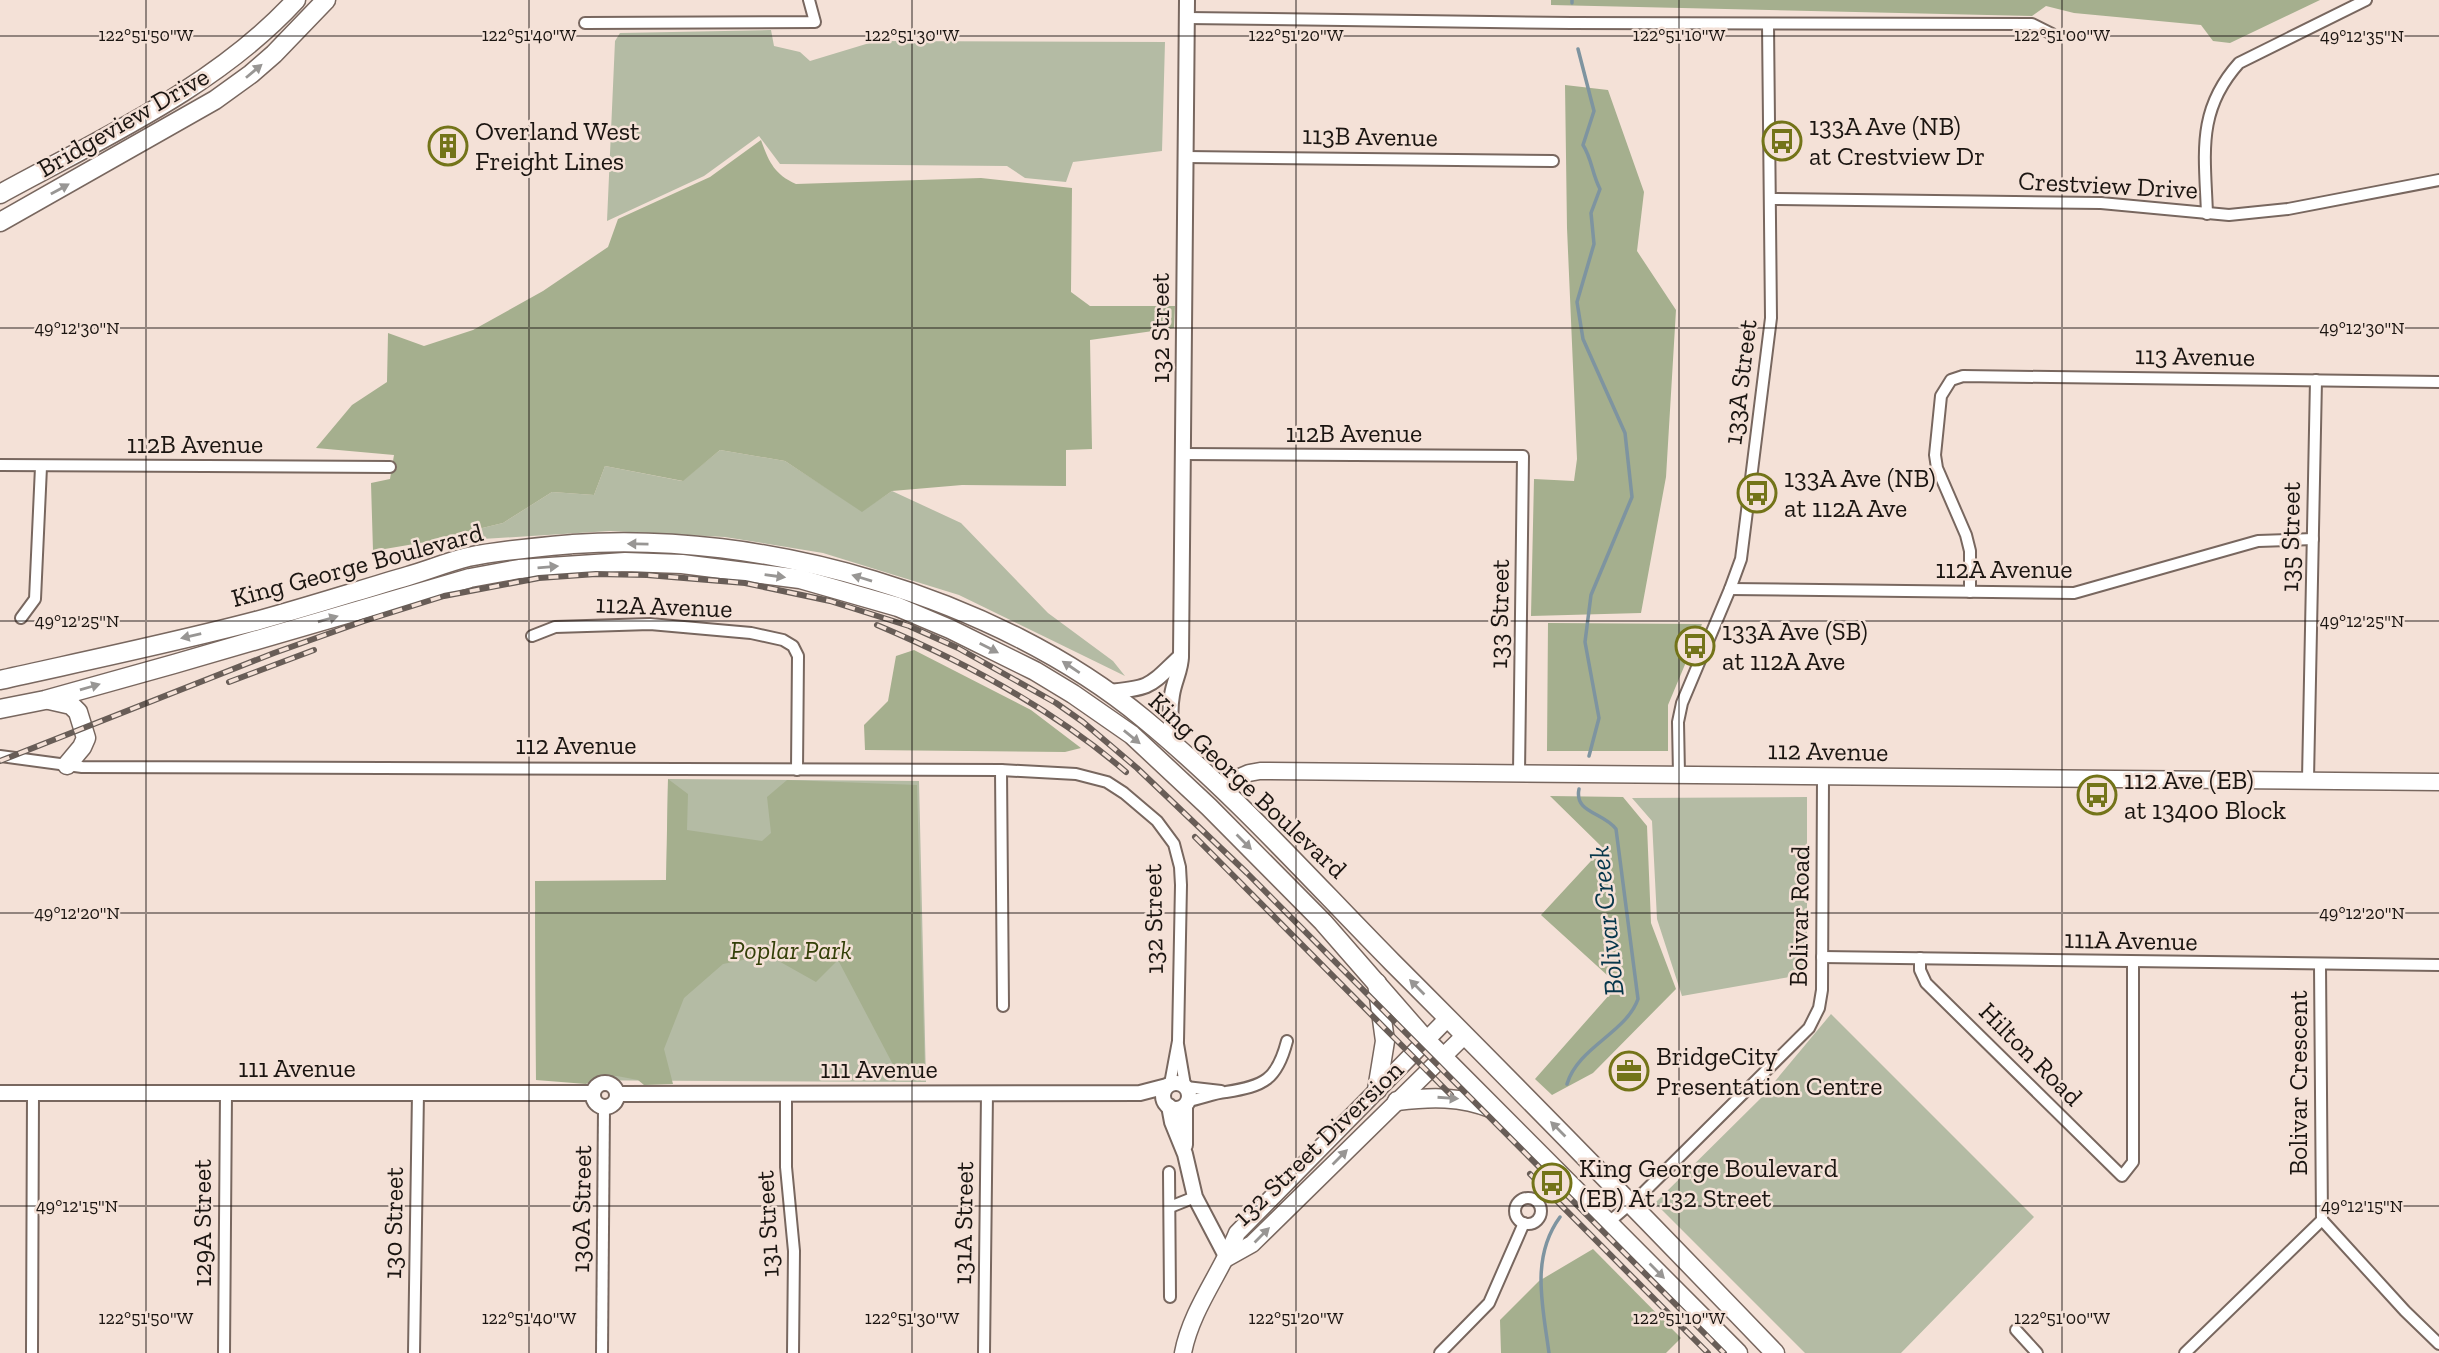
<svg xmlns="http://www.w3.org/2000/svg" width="2439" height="1353" font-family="'Zilla Slab',serif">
<rect width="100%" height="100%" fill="#f4e1d7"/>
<!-- green -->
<g fill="#b4bba4">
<path d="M771 30 774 46 800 52 810 61 876 41 1165 42 1162 151 1073 162 1066 182 1025 178 1007 166 780 164 759 136 704 176 607 221 615 41 620 33Z"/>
<path d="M720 450 785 461 862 511 892 491 961 523 1048 613 1113 661 1125 676 959 595 823 553 725 537 610 531 420 543 503 523 552 492 594 495 605 466 682 481Z"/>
<path d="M668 779 919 781 926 1082 536 1080 535 911H666Z"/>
<path d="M1807 797V974L1682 996 1657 919 1652 821 1632 798Z"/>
<path d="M1831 1014 2034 1217 1901 1353H1805L1655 1203 1761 1098Z"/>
</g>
<!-- forest -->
<g fill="#a5af8e">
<path d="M1551 0H2320L2230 43 2213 41 2201 25 2074 13 2046 6 2032 16 1551 5Z"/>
<path d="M1565 85 1608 90 1644 192 1637 251 1676 310 1666 477 1641 613 1531 616 1534 479 1574 481 1577 459 1567 228Z"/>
<path d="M761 140C769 162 774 174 796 184L981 178 1072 188 1071 292 1090 306H1175L1174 328 1090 340 1092 449 1066 450V486L962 485 892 491 862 512 785 461 720 450 683 481 605 466 594 495 552 492 503 523 420 543 373 551 371 483 390 479 394 455 316 448 352 405 387 382 388 333 424 346 473 330 543 291 608 247 618 219 710 177Z"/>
<path d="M1548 623 1702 624 1668 705V751H1547Z"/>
<path d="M914 650 1031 710 1081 748 1065 752 865 750 864 725 888 701 896 656Z"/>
<path d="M668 779 688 794 687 830 762 841 771 833 767 797 787 780 917 785 925 1079 899 1076 838 960 816 982 768 955 723 964 684 998 664 1049 673 1084 644 1085 638 1080 617 1076H600L586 1084 536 1080 535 881 666 880Z"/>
<path d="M1550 796 1623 797 1647 826 1651 923 1676 989 1593 1073 1552 1095 1535 1079 1618 985 1541 915 1603 848Z"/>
<path d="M1593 1249 1681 1338 1666 1353H1501L1500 1320 1539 1281Z"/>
</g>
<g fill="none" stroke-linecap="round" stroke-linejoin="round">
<!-- stream -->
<g stroke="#7e94a0" stroke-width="3.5">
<path d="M1572 0V3"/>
<path d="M1578 49 1594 111 1583 145C1592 159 1592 174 1600 189L1591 213 1594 244 1577 302 1583 339 1625 433 1632 497 1591 595 1585 642 1599 718 1589 756"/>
<path d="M1567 1084C1578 1047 1626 1033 1638 999L1616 829C1603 812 1574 813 1579 789"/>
<path d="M1549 1353C1543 1307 1530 1258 1560 1217"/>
</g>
<defs>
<g id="minor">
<path d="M1187 18 1571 23 2032 24 2052 34"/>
<path d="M585 23 815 22 809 0"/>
<path d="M1186 157 1553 161"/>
<path d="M1770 199 2101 203 2229 215 2288 209 2439 180"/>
<path d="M2207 214C2205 154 2196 111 2239 63L2366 0"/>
<path d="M1184 454 1523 456 1519 773"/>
<path d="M0 465 390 467"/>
<path d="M1730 589 2074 593 2258 541 2313 539"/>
<path d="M1970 592V551L1966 535 1937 468 1935 455 1941 396 1951 380 1963 376 2439 382"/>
<path d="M21 618 35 599 41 467"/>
<path d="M532 636 555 627 650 624 751 633 783 640 793 646 798 656 797 770"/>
<path d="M0 756 82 767 1001 770 1076 774 1107 782 1124 793 1157 821 1174 844 1180 867 1181 885 1178 1041 1170 1084"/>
<path d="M1001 770 1003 1006"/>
<path d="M1679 774 1678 722 1682 703 1730 589 1741 559 1771 318 1768 24"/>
<path d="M2308 779 2316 380"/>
<path d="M1822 957 2439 965"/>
<path d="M1920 958V970L1926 983 2122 1176 2133 1162V963"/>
<path d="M1178 1044 1185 1085"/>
<path d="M1186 1087 1221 1091"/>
<path d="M786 1093V1167L794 1251 793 1353"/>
<path d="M1188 1101C1201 1099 1213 1093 1226 1092 1264 1086 1277 1080 1287 1041"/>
<path d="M1169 1172 1170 1297"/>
<circle cx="1528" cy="1211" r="13"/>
<path d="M1170 1207 1195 1197"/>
<path d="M2322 1220 2405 1311 2439 1344"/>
<path d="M1609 1222 1644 1192 1809 1028 1819 1008 1822 990 1823 776"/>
<path d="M2016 1330 2037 1353"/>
<path d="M32 1353 33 1093"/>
<path d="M224 1353 226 1093"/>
<path d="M414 1353 418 1093"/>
<path d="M602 1353 604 1107"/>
<path d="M984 1353 987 1093"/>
<path d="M1440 1353 1489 1303 1524 1223"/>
<path d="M2185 1353 2322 1220 2320 965"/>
</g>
<g id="tertiary">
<path d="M1107 692C1153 688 1149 686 1181 656"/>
<path d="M1174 746C1171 730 1169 711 1172 695 1174 681 1181 670 1181 656L1187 0"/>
<circle cx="605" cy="1095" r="12"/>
<circle cx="1176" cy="1096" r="13"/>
<path d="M0 1093H593"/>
<path d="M618 1094 1140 1093 1167 1086"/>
<path d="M1169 1106 1172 1122 1185 1154 1195 1197 1227 1258"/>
<path d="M1185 1145V1106"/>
</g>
<g id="secondary">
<path d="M1219 786 1249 773 1260 771 2439 782"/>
<path d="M1227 1258 1252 1244 1465 1035"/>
<path d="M1183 1353C1191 1310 1221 1273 1237 1233L1448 1018"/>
</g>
<g id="primary">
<path d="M0 194C102 138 216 87 296 0"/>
<path d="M0 222 215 100 251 74 274 54 326 0"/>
<path d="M0 680C85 661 172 643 256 621 307 607 357 591 408 576 428 570 448 562 468 557 502 550 538 547 573 544 762 530 997 597 1144 719 1233 792 1311 880 1392 962 1521 1091 1649 1222 1775 1353"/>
<path d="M49 700 71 705 78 712 86 738 82 747 67 765"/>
<path d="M0 709 45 700 174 664 470 578 519 569 625 562 682 564 800 579 898 607 950 629 1035 671 1073 694 1132 735 1209 807 1323 922 1426 1040 1738 1353"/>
<path d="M1377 1090 1385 1041 1377 983"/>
<path d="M1397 1101C1431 1097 1460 1096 1493 1109"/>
</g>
</defs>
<!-- minor casing -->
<use href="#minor" stroke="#78675f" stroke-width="14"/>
<!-- tertiary casing -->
<use href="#tertiary" stroke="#78675f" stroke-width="18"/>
<!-- secondary casing -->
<use href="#secondary" stroke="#78675f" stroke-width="19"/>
<!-- primary casing -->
<use href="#primary" stroke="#78675f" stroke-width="21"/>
<!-- minor -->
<use href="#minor" stroke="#fff" stroke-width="10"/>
<!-- tertiary -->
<use href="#tertiary" stroke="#fff" stroke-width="14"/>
<!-- secondary -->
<use href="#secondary" stroke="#fff" stroke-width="16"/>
<!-- primary -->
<use href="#primary" stroke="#fff" stroke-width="18"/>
<defs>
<g id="rail">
<path d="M877 625C965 662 1053 709 1126 772"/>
<path d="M229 682 314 650"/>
<path d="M0 761 274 653 364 621 444 596 539 578 596 574 647 575 745 583 830 601 909 626 958 648 1056 703 1083 722 1137 768 1247 873 1724 1353"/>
<path d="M1195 837 1451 1095"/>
<path d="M1530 1174 1708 1353"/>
</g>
</defs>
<!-- rail casing -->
<use href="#rail" stroke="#685d57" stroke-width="6"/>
<!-- rail -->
<use href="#rail" stroke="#f4e1d7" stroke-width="3.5" stroke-dasharray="10" stroke-linecap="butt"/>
</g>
<!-- one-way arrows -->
<defs><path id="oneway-solid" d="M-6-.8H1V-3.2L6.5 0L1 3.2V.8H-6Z" transform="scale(1.75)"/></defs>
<g fill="#989694">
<use href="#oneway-solid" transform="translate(254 71) rotate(-40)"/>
<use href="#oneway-solid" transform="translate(60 189) rotate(-29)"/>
<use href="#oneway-solid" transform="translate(638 544) rotate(-179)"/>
<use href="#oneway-solid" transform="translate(548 567) rotate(-5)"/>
<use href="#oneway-solid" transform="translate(775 576) rotate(8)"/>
<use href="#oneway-solid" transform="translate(862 578) rotate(-163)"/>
<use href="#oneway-solid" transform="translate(328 619) rotate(-16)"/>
<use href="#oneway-solid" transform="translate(191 636) rotate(167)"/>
<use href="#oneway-solid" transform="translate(989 648) rotate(27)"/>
<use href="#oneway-solid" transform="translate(1071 667) rotate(-146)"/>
<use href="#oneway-solid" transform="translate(90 687) rotate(-16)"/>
<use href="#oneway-solid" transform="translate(1132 737) rotate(39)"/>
<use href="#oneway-solid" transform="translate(1244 842) rotate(45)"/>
<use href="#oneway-solid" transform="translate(1417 987) rotate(-135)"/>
<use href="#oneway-solid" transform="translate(1448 1098) rotate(4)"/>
<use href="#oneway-solid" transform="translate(1558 1129) rotate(-135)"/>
<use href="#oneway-solid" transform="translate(1340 1157) rotate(-45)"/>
<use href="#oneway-solid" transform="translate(1262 1235) rotate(-45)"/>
<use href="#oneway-solid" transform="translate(1657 1271) rotate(45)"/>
</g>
<!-- ticks -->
<path fill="none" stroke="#1b1511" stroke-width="2" stroke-opacity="0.45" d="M146 0V1353M529 0V1353M912 0V1353M1296 0V1353M1679 0V1353M2062 0V1353M0 36H2439M0 328H2439M0 621H2439M0 913H2439M0 1206H2439"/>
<!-- icons -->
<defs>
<symbol id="bus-ring" viewBox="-11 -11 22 22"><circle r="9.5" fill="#f4e1d7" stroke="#737419" stroke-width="1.5"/><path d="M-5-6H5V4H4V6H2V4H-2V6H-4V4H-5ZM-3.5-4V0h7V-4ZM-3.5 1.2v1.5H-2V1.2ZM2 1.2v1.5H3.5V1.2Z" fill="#737419"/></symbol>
<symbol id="building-ring" viewBox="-11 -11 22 22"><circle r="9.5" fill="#f4e1d7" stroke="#737419" stroke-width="1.5"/><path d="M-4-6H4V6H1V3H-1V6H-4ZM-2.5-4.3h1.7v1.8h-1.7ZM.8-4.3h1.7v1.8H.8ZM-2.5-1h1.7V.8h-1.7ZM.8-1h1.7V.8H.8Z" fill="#737419"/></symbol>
<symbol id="office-ring" viewBox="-11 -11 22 22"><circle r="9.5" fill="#f4e1d7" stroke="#737419" stroke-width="1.5"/><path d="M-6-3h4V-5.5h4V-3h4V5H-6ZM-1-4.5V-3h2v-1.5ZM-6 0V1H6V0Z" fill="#737419"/></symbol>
</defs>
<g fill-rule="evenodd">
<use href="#bus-ring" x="1760" y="119" width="44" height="44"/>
<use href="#building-ring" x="426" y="124" width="44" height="44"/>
<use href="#bus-ring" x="1735" y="471" width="44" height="44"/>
<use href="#bus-ring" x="1673" y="624" width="44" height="44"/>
<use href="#bus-ring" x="2075" y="773" width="44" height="44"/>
<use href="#office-ring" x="1607" y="1049" width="44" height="44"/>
<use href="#bus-ring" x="1530" y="1161" width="44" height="44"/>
</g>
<g text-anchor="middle" stroke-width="5" stroke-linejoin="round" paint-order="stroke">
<!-- street labels -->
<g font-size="26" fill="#1b1511" stroke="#f4e1d7">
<text transform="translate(123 122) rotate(-30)" y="9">Bridgeview Drive</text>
<text transform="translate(1370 136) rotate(1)" y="9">113B Avenue</text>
<text transform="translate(2108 185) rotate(3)" y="9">Crestview Drive</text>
<text transform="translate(1160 328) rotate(-90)" y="9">132 Street</text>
<text transform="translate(2195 356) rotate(1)" y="9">113 Avenue</text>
<text transform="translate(1740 382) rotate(-83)" y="9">133A Street</text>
<text x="1354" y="442">112B Avenue</text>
<text x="195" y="453">112B Avenue</text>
<text transform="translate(2290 537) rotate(-89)" y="9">135 Street</text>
<text transform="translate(357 565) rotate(-15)" y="9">King George Boulevard</text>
<text x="2004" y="578">112A Avenue</text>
<text transform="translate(664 606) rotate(2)" y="9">112A Avenue</text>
<text transform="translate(1499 614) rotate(-89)" y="9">133 Street</text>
<text x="576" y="754">112 Avenue</text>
<text transform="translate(1828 751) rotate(1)" y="9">112 Avenue</text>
<text transform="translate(1248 785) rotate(43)" y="9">King George Boulevard</text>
<text transform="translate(1799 916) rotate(-89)" y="9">Bolivar Road</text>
<text transform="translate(1153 919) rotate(-91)" y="9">132 Street</text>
<text transform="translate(2131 940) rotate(1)" y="9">111A Avenue</text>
<text transform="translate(2031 1054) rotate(45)" y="9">Hilton Road</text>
<text x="297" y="1077">111 Avenue</text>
<text x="879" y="1078">111 Avenue</text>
<text transform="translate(2298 1083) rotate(-90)" y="9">Bolivar Crescent</text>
<text transform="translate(1318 1143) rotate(-44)" y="9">132 Street Diversion</text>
<text transform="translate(581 1209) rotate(-89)" y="9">130A Street</text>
<text transform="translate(202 1223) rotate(-90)" y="9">129A Street</text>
<text transform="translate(393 1223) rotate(-89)" y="9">130 Street</text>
<text transform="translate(963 1223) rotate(-89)" y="9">131A Street</text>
<text transform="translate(767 1224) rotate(-93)" y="9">131 Street</text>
</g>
<!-- poi labels -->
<g font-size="26" fill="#1b1511" stroke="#f4e1d7" text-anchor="start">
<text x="1809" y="135">133A Ave (NB)<tspan x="1809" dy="30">at Crestview Dr</tspan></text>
<text x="475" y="140">Overland West<tspan x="475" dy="30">Freight Lines</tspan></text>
<text x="1784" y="487">133A Ave (NB)<tspan x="1784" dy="30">at 112A Ave</tspan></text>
<text x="1722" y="640">133A Ave (SB)<tspan x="1722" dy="30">at 112A Ave</tspan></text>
<text x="2124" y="789">112 Ave (EB)<tspan x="2124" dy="30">at 13400 Block</tspan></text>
<text x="1656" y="1065">BridgeCity<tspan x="1656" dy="30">Presentation Centre</tspan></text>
<text x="1579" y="1177">King George Boulevard<tspan x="1579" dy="30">(EB) At 132 Street</tspan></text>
</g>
<!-- park labels -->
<g font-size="26" font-style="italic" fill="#333f08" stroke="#f4e1d7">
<text x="791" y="959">Poplar Park</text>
</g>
<!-- water labels -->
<g font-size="28" font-style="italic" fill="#06364b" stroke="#f4e1d7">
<text transform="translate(1606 921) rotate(-96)" y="10">Bolivar Creek</text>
</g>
</g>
<g font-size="18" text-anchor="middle" fill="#1b1511" stroke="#f4e1d7" stroke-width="5" stroke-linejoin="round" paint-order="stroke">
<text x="146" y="41">122°51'50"W</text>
<text x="529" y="41">122°51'40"W</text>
<text x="912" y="41">122°51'30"W</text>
<text x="1296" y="41">122°51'20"W</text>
<text x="1679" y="41">122°51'10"W</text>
<text x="2062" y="41">122°51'00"W</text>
<text x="2362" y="42">49°12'35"N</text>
<text x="77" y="334">49°12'30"N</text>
<text x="2362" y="334">49°12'30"N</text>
<text x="77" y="627">49°12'25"N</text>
<text x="2362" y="627">49°12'25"N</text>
<text x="77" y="919">49°12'20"N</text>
<text x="2362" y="919">49°12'20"N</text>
<text x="77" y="1212">49°12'15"N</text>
<text x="2362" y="1212">49°12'15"N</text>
<text x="146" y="1324">122°51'50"W</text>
<text x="529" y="1324">122°51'40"W</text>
<text x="912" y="1324">122°51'30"W</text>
<text x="1296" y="1324">122°51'20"W</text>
<text x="1679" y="1324">122°51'10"W</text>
<text x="2062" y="1324">122°51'00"W</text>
</g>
</svg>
